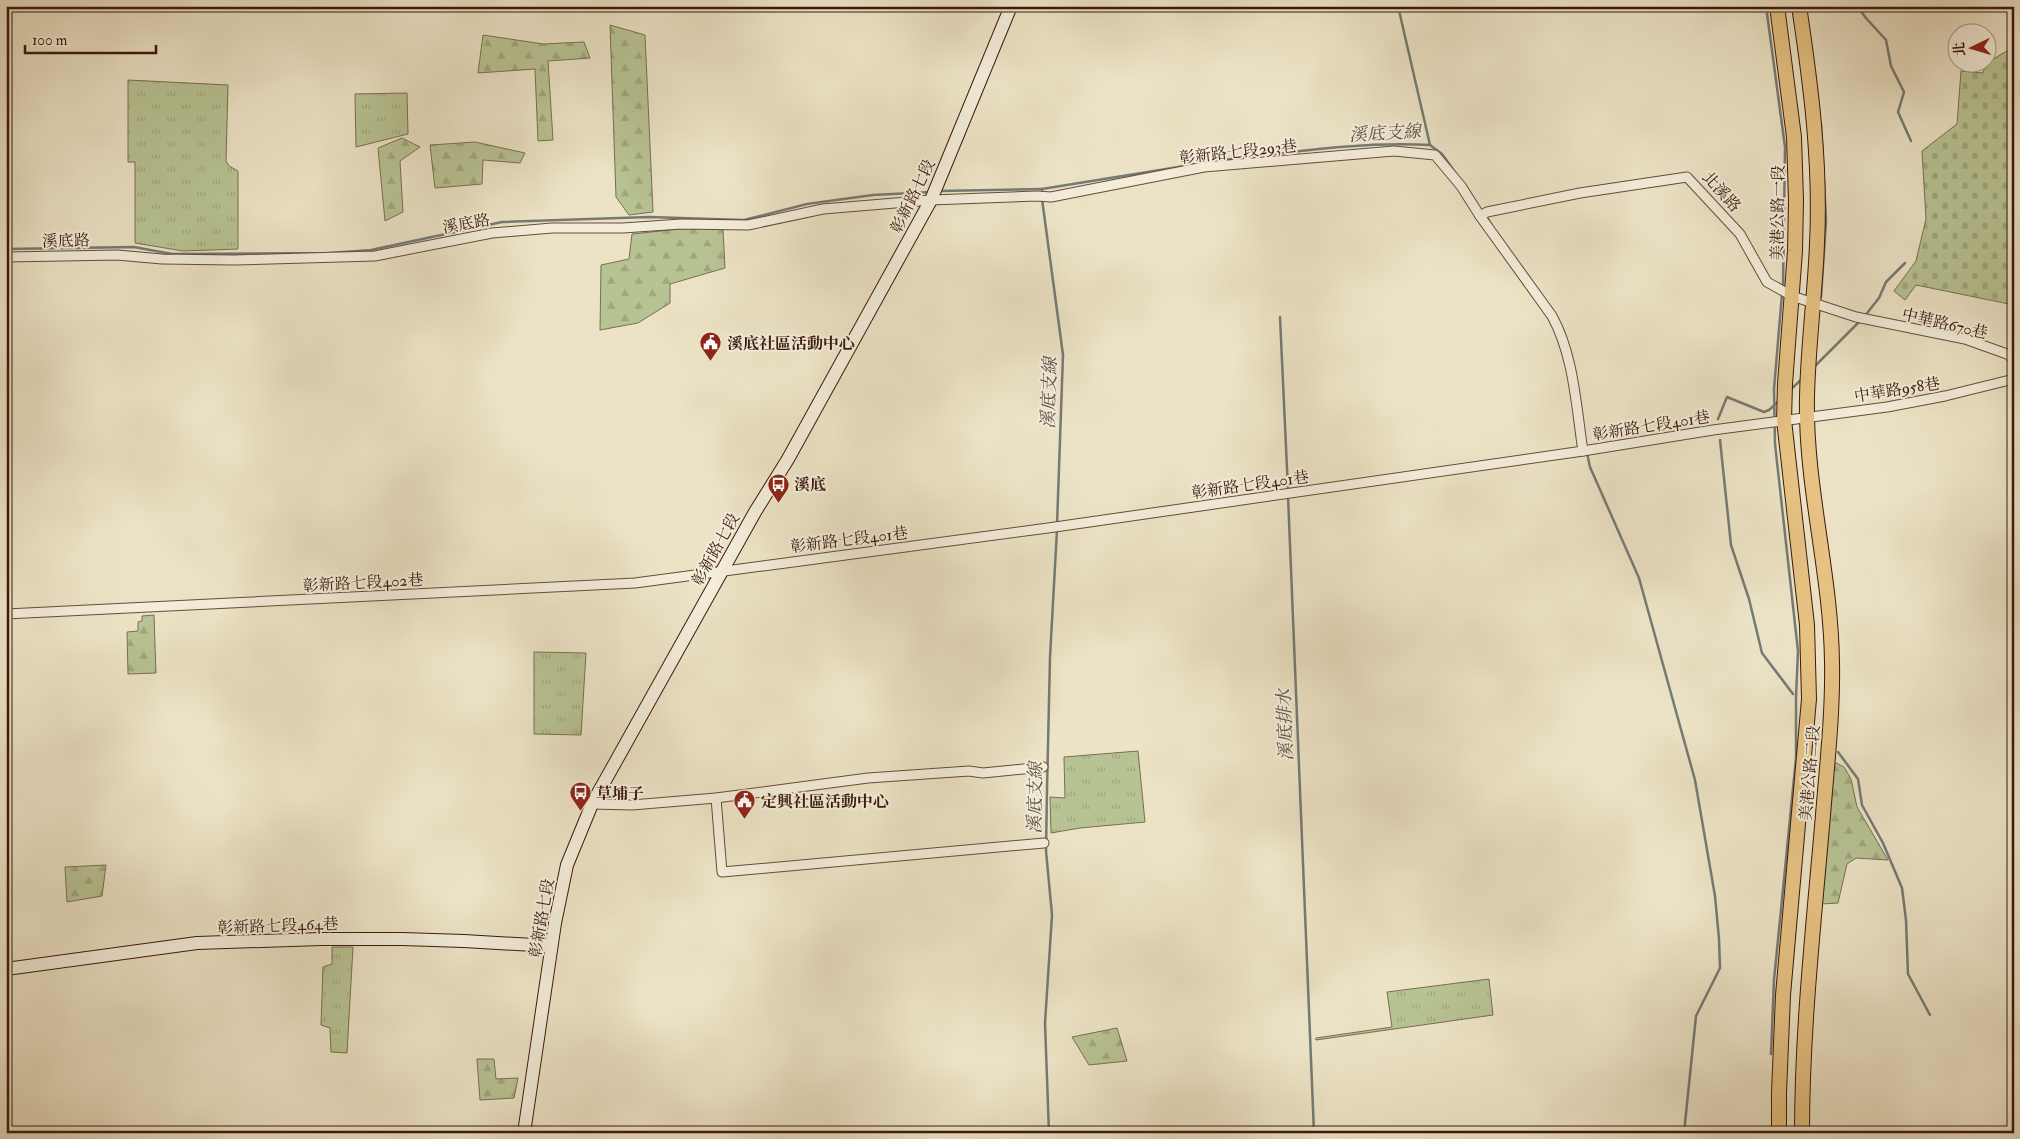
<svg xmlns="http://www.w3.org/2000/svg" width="2020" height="1139" font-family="'IM FELL Double Pica','Noto Serif TC',serif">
<defs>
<pattern id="grass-tufts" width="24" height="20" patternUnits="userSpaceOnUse" patternTransform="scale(1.25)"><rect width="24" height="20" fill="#b8c394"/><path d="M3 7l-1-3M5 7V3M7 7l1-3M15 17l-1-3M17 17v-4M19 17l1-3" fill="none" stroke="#9fa77e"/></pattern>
<pattern id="forest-firs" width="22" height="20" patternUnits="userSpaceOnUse" patternTransform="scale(1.25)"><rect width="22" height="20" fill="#b8c394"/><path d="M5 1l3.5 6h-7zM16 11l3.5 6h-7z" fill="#9fa77e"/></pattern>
<pattern id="cemetery-stones" width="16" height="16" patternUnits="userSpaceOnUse" patternTransform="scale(1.25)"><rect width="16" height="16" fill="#b8c394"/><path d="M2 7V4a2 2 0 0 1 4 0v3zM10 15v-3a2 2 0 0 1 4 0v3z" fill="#9fa77e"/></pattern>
</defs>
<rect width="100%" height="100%" fill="#ece3c6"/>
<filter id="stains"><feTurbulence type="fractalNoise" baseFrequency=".004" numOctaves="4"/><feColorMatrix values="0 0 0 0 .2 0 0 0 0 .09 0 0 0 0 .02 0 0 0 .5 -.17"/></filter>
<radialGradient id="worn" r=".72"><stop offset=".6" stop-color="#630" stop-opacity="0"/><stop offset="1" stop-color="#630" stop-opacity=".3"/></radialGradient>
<!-- grass -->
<g fill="url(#grass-tufts)" stroke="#7a6e50">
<path d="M128 80 228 85 226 161 229 166 238 171V249L183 251 135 243V162H128Z"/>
<path d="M407 93 408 134 356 147 355 94Z"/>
<path d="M534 652 586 653 581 735 534 734Z"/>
<path d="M1138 751 1145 822 1080 828 1051 833 1050 797 1065 798 1064 757Z"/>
<path d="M332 947H353L347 1053 331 1052 330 1028 321 1025 323 967 332 964Z"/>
<path d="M1489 979 1493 1015 1316 1040V1038L1392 1027 1387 992Z"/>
</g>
<!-- forest -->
<g fill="url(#forest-firs)" stroke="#7a6e50">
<path d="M610 25 645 35 653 212 629 215 616 197Z"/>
<path d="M483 35 543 44 584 42 590 58 548 61 553 140 538 141 535 69 478 73Z"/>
<path d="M402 138 420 147 400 161 403 212 385 221 378 148Z"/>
<path d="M475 142 525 153 520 163 483 160 482 184 435 188 430 145Z"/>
<path d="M708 226 723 229 725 268 670 284V303L638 323 600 330 601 265 629 259 632 234Z"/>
<path d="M154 615 156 673 128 674 127 632 138 631V622L142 621V616Z"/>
<path d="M1836 763 1844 767 1851 779 1857 807 1888 860 1856 858 1847 864 1838 903 1821 904 1832 765Z"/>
<path d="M106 865 102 896 67 902 65 867Z"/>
<path d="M1117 1028 1127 1061 1089 1065 1072 1037Z"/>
<path d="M477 1059H494L496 1079 518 1078 514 1098 480 1100Z"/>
</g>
<!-- cemetery -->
<path fill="url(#cemetery-stones)" stroke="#7a6e50" d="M2014 47V305L1916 285 1905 300 1894 291 1916 261 1926 219 1922 151 1957 124 1961 71 1983 73 1986 63Z"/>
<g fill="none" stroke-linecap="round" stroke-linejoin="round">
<!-- stream -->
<g stroke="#747b75" stroke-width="2.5">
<path d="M1766 6 1785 147 1783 288"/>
<path d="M1860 6V10L1866 18 1886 40 1891 66 1904 92 1898 112 1911 141"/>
<path d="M1821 124 1826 221 1821 297"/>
<path d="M1430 145 1442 154 1457 175"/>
<path d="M1207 162C1281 154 1356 141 1430 145L1398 6"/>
<path d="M938 191 1042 189"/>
<path d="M1042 194V189L1197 164"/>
<path d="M1042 199 1063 355 1057 525"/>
<path d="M1485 214 1491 224"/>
<path d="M6 249 134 247 172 254 329 253 371 250 502 222 649 217 744 220 807 204 873 195 931 192"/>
<path d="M1280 317 1288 490"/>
<path d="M1864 317 1879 298 1886 282 1905 263"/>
<path d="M1813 368 1860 321"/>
<path d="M1789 391 1802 379"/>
<path d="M1718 419 1727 397 1764 412 1769 410 1780 400"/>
<path d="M1720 440 1731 545 1749 599 1762 653 1793 694"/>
<path d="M1587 453 1590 467 1639 578 1695 780 1715 896 1719 939 1720 968 1696 1016 1684 1133"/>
<path d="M1288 496 1314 1133"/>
<path d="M1838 752 1858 779 1862 805 1883 843 1902 888 1906 920 1908 974 1930 1015"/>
<path d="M1771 1054 1774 980 1796 758V697L1798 651 1775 444 1774 389 1782 294"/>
<path d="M1049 1133 1045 1023 1052 915 1046 851 1047 790 1050 657 1057 530"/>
</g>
<defs>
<g id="street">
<path d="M1480 216 1552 316C1574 356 1576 406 1583 451"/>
<path d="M6 257 117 255 162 259 234 260 375 256 492 233 552 228H623L681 224 748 225 823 209 931 200 1037 196 1051 197 1204 167 1394 151 1435 155 1461 186 1480 216 1487 212 1580 193 1687 177 1740 234 1767 282 1792 296 1856 317 1965 339 2007 354 2014 359"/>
<path d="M6 614 635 583 1048 528 1583 451 1713 430 1887 407 1945 396 2014 379"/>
<path d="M716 798 722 872 1044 843"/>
<path d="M592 804 632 805 716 798 868 778 969 771 983 773 1043 767"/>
</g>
<g id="secondary">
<path d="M6 969 197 943 321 939H402L464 941 551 946"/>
<path d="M524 1133 555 923 567 865 592 804 755 512 788 459 931 200 1011 6"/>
</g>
<g id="primary">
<path d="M1777 6 1794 137 1796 200 1795 251 1785 384 1784 420 1807 625 1809 699 1783 995 1779 1093V1133"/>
<path d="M1799 6C1811 85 1821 164 1817 244 1815 295 1808 346 1807 397 1805 486 1831 573 1832 662 1833 713 1827 765 1823 815 1814 921 1802 1027 1802 1133"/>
</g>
</defs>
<!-- street casing -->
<use href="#street" stroke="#674b3a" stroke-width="11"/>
<!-- secondary casing -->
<use href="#secondary" stroke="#3b180c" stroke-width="14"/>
<!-- primary casing -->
<use href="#primary" stroke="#3b180c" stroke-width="16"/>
<!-- street -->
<use href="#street" stroke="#f3edda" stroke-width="9"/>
<!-- secondary -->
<use href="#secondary" stroke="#f3edda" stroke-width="12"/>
<!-- primary -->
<use href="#primary" stroke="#e6c283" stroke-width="14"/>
</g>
<!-- icons -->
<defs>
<symbol id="civic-pin" viewBox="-11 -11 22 30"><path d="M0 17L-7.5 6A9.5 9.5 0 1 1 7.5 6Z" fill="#8f2418" stroke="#f3edda"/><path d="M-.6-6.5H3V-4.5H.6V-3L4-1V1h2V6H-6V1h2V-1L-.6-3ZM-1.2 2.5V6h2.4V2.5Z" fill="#fff"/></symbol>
<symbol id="bus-pin" viewBox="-11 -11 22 30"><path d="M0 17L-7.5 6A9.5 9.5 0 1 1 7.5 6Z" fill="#8f2418" stroke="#f3edda"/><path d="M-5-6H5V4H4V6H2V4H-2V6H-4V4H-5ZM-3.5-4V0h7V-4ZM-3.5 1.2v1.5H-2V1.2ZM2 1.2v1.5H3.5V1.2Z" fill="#fff"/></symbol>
</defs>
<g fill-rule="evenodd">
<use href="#civic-pin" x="698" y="330" width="25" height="34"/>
<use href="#bus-pin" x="766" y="472" width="25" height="34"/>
<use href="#bus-pin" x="568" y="780" width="25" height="34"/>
<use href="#civic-pin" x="732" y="788" width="25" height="34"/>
</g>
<g text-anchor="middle" stroke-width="4" stroke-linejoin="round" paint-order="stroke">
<!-- street labels -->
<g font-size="16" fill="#3b180c" stroke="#f3edda">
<text transform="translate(1238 151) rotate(-6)" y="6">彰新路七段293巷</text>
<text transform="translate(1722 191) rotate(48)" y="6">北溪路</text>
<text transform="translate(912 196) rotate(-64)" y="6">彰新路七段</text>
<text transform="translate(1777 213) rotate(-89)" y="6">美港公路一段</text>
<text transform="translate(466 223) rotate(-10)" y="6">溪底路</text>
<text transform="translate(66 240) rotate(-1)" y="6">溪底路</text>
<text transform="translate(1945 323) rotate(13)" y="6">中華路670巷</text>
<text transform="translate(1897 389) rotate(-9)" y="6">中華路958巷</text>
<text transform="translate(1651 425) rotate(-9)" y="6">彰新路七段401巷</text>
<text transform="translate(1250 484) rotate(-8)" y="6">彰新路七段401巷</text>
<text transform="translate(849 539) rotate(-7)" y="6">彰新路七段401巷</text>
<text transform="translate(715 549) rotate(-61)" y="6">彰新路七段</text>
<text transform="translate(363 582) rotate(-3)" y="6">彰新路七段402巷</text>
<text transform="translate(1809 773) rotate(-85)" y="6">美港公路二段</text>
<text transform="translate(541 918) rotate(-80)" y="6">彰新路七段</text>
<text transform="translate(278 925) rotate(-2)" y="6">彰新路七段464巷</text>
</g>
<!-- poi labels -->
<g font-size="16" font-weight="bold" fill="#3b180c" stroke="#f3edda" text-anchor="start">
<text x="727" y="349">溪底社區活動中心</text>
<text x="794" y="490">溪底</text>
<text x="596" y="799">草埔子</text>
<text x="761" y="807">定興社區活動中心</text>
</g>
<!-- water labels -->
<g font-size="18" font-style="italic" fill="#5c5249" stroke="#f3edda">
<text transform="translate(1385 133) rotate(-3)" y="6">溪底支線</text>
<text transform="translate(1049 393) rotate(-88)" y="6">溪底支線</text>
<text transform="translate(1285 725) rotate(-92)" y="6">溪底排水</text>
<text transform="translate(1035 798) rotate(-89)" y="6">溪底支線</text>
</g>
</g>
<!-- margin -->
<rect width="2020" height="1139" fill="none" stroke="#ece3c6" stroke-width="25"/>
<rect x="8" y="8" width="2005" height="1124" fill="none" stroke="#3b180c" stroke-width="2.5"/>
<rect x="12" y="12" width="1995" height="1114" fill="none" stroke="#3b180c"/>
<!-- north arrow -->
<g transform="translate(1972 48) rotate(265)"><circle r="24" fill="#f3edda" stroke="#a99888"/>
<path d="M0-4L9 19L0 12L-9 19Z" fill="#8f2418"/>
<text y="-8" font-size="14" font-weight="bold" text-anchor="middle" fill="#3b180c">北</text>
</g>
<!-- scale -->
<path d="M25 45v8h131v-8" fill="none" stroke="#3b180c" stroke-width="2.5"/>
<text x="32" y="45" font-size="15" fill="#3b180c" stroke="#f3edda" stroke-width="4" paint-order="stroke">100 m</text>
<rect width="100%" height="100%" filter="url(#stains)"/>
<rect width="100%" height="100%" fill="url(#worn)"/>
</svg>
